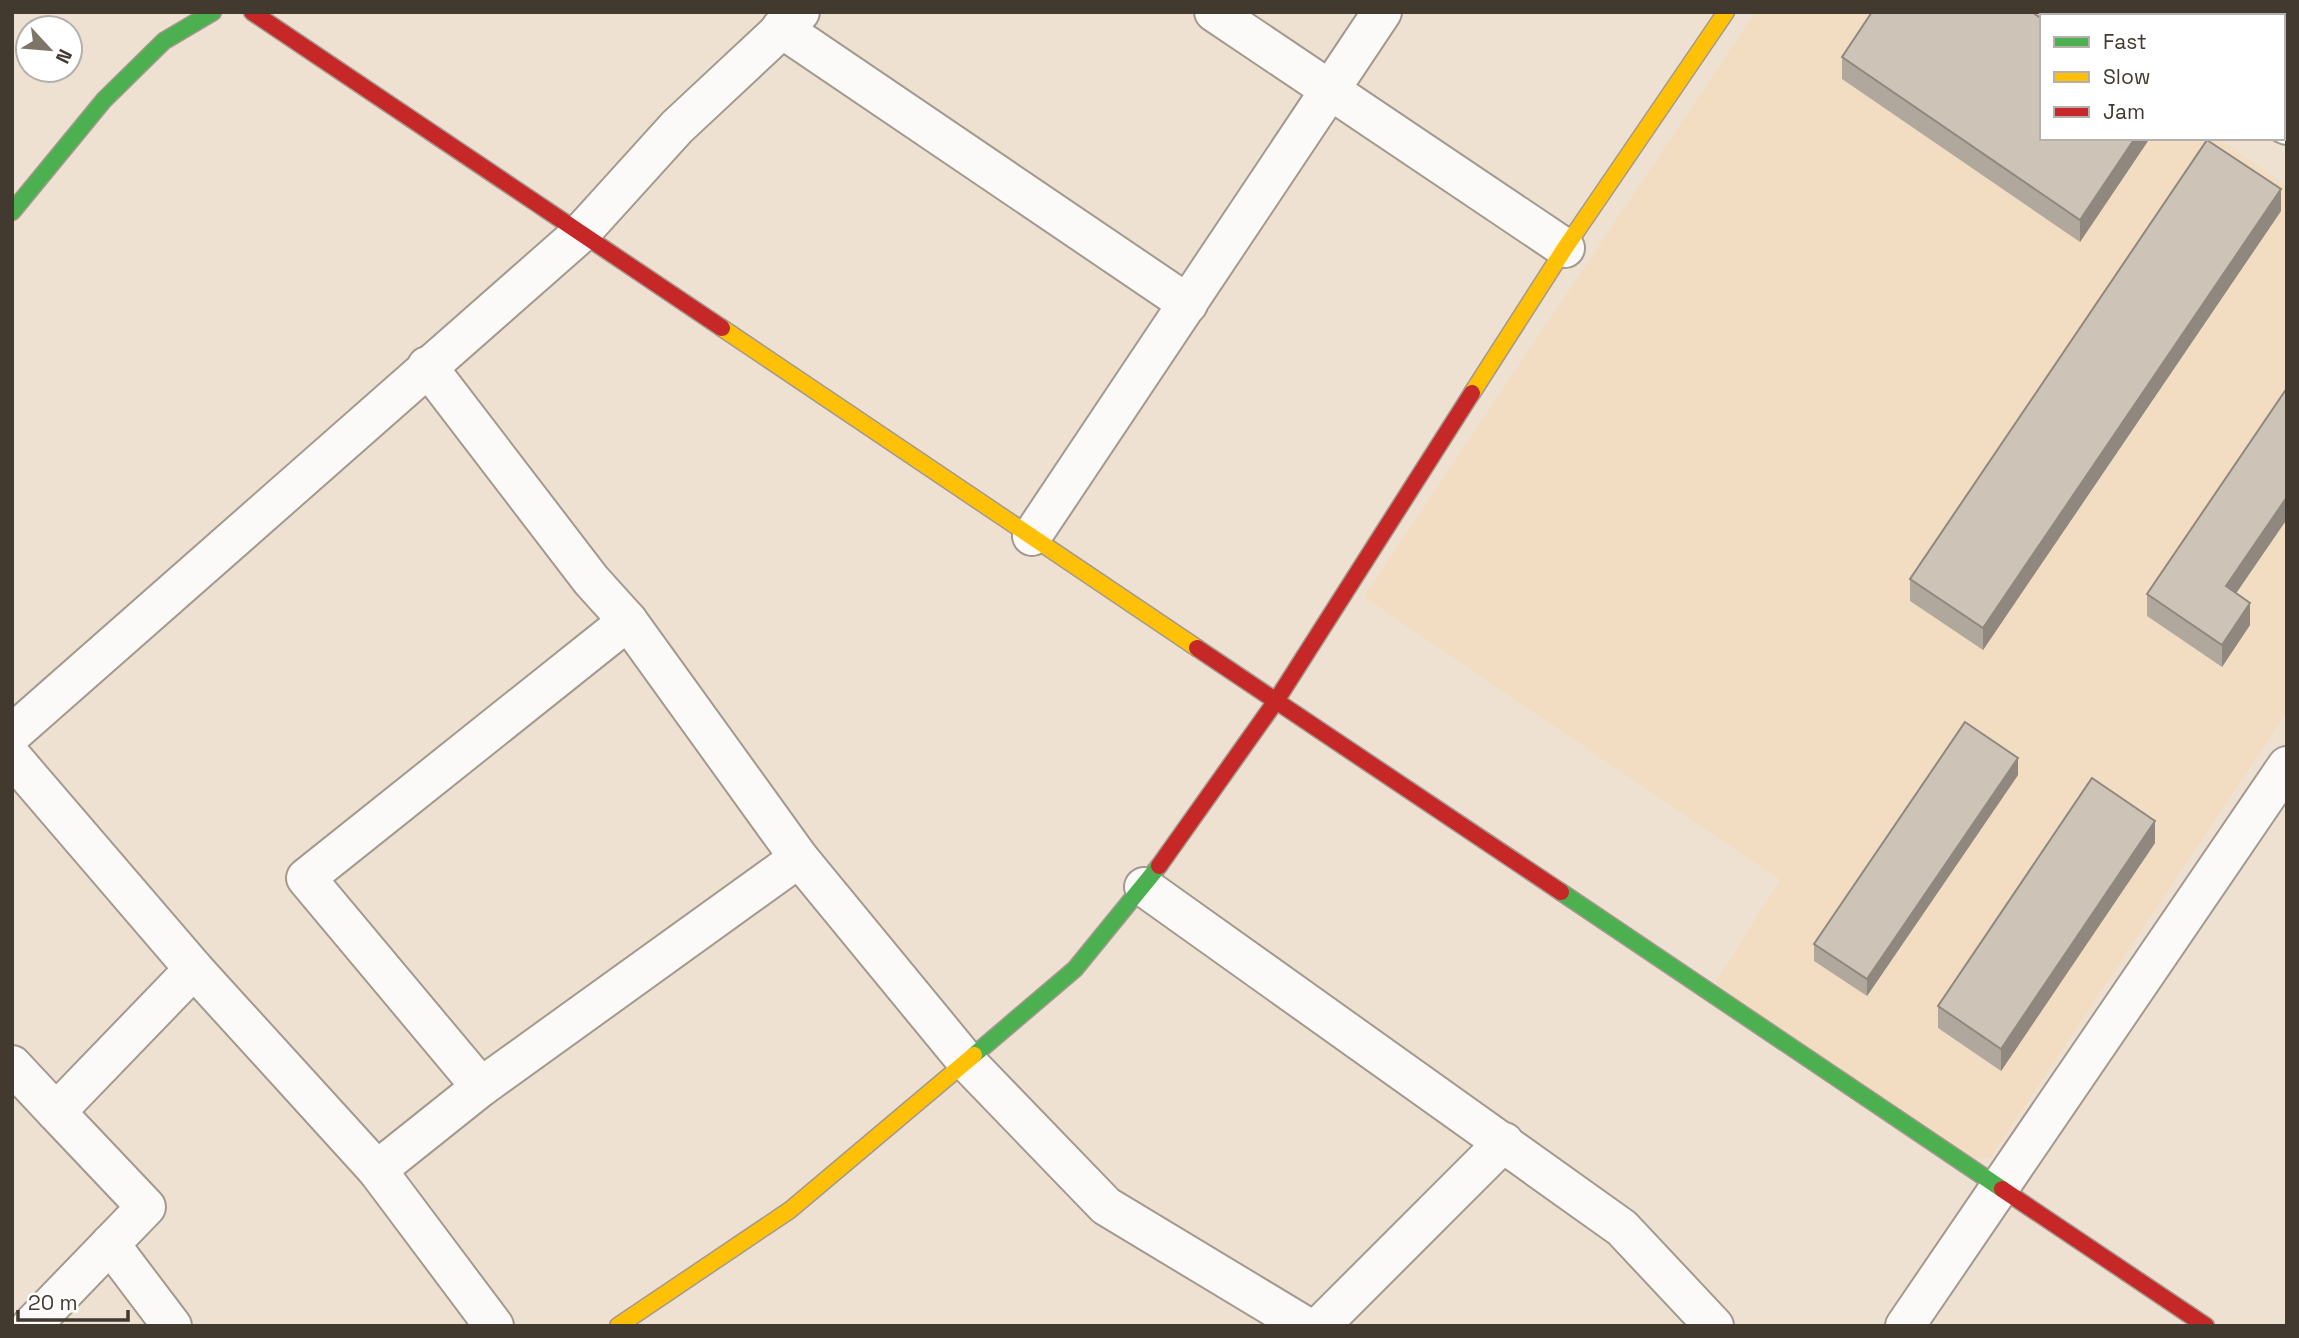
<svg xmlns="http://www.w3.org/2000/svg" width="2299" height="1338" font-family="'Space Grotesk',sans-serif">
<rect width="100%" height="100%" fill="#eee1d2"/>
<!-- built -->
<path fill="#f2ddc3" d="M1755 12H2037L2042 16V138H2218L2287 186V712L1991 1157 1970 1159 1715 983 1780 880 1364 597Z"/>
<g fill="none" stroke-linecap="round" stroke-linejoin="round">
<defs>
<g id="street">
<path d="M1214 12 1565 248"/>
<path d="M2118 12 2123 16"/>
<path d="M781 28 1188 304"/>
<path d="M2283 123 2287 125"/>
<path d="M427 366 591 580 628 621 799 858 966 1061 1106 1206 1305 1326"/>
<path d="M1032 536 1382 12"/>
<path d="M12 734 581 233 677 127 800 12"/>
<path d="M12 757 194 969 377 1170 494 1326"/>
<path d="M1144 887 1622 1228 1714 1326"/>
<path d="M12 1065 56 1112"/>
<path d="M481 1087 306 878 628 621"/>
<path d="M377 1170 481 1087 799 858"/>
<path d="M110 1244 172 1326"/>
<path d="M31 1326 146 1207 56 1112 194 969"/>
<path d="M1320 1326 1504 1142"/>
<path d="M1905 1326 2287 766"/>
</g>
<g id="fast">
<path d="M12 212 104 100 164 41 213 12"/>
<path d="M1561 892 2002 1189"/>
<path d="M974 1055 1075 969 1159 866"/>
</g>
<g id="slow">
<path d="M722 328 1197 648"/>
<path d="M1472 393 1565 248 1726 12"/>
<path d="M618 1326 790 1210 974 1055"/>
</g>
<g id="jam">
<path d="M252 12 722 328"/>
<path d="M1197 648 1561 892"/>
<path d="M1159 866 1276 701 1472 393"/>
<path d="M2002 1189 2206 1326"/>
</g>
</defs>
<!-- street casing -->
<use href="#street" stroke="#a3998e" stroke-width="42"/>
<!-- fast casing -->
<use href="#fast" stroke="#a3998e" stroke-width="19"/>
<!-- slow casing -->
<use href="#slow" stroke="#a3998e" stroke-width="19"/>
<!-- jam casing -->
<use href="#jam" stroke="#a3998e" stroke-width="19"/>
<!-- street -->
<use href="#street" stroke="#fcfaf8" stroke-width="38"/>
<!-- fast -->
<use href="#fast" stroke="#4caf50" stroke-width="16"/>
<!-- slow -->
<use href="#slow" stroke="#ffc107" stroke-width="16"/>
<!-- jam -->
<use href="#jam" stroke="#c62828" stroke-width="16"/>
</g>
<!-- wall -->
<g fill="#b0a89d">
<path d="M1842 57 2042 138H2150L2080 242 1842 79Z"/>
<path d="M2281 211 1983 650 1910 601V579Z"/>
<path d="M2287 519 2236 593 2250 625 2222 667 2147 616V594Z"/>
<path d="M2018 775 1867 996 1814 961V944Z"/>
<path d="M2155 843 2001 1071 1938 1028V1006Z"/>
</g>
<!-- shaded-wall -->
<g fill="#90887f">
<path d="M2135 138H2150L2080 242V220Z"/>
<path d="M2281 189V211L1983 650V628Z"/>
<path d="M2287 497V519L2226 608V586Z"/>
<path d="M2250 603V625L2222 667V645Z"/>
<path d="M2018 758V775L1867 996V979Z"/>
<path d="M2155 821V843L2001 1071V1049Z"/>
</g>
<!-- building -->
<g fill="#cdc3b6" stroke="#90887f" stroke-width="2">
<path d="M1872 12H2032L2042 19V138H2135L2080 220 1842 57Z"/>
<path d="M2207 140 2281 189 1983 628 1910 579Z"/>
<path d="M2287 388V497L2226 586 2250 603 2222 645 2147 594Z"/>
<path d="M1965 722 2018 758 1867 979 1814 944Z"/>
<path d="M2092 778 2155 821 2001 1049 1938 1006Z"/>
</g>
<!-- border -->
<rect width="2299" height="1338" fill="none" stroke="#433a2f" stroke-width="28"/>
<!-- legend -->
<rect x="2040" y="14" width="245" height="126" fill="#ffffff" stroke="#b4b0ac" stroke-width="2"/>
<rect x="2054" y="37" width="35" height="10" fill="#4caf50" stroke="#b4b0ac" stroke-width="2"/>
<text x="2103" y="49" font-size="21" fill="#433a2f">Fast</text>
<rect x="2054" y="72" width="35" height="10" fill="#ffc107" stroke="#b4b0ac" stroke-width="2"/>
<text x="2103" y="84" font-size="21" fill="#433a2f">Slow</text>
<rect x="2054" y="107" width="35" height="10" fill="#c62828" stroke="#b4b0ac" stroke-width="2"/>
<text x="2103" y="119" font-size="21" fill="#433a2f">Jam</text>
<!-- north arrow -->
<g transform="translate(49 49) rotate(116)"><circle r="33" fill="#ffffff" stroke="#b4b0ac" stroke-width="2"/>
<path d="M0-5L12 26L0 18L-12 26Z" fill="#7f7468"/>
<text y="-10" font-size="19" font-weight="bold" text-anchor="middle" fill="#433a2f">N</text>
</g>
<!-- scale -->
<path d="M18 1310v10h110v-10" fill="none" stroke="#433a2f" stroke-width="3.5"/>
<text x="28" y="1310" font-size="21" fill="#433a2f" stroke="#ffffff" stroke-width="5" paint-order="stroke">20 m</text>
</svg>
